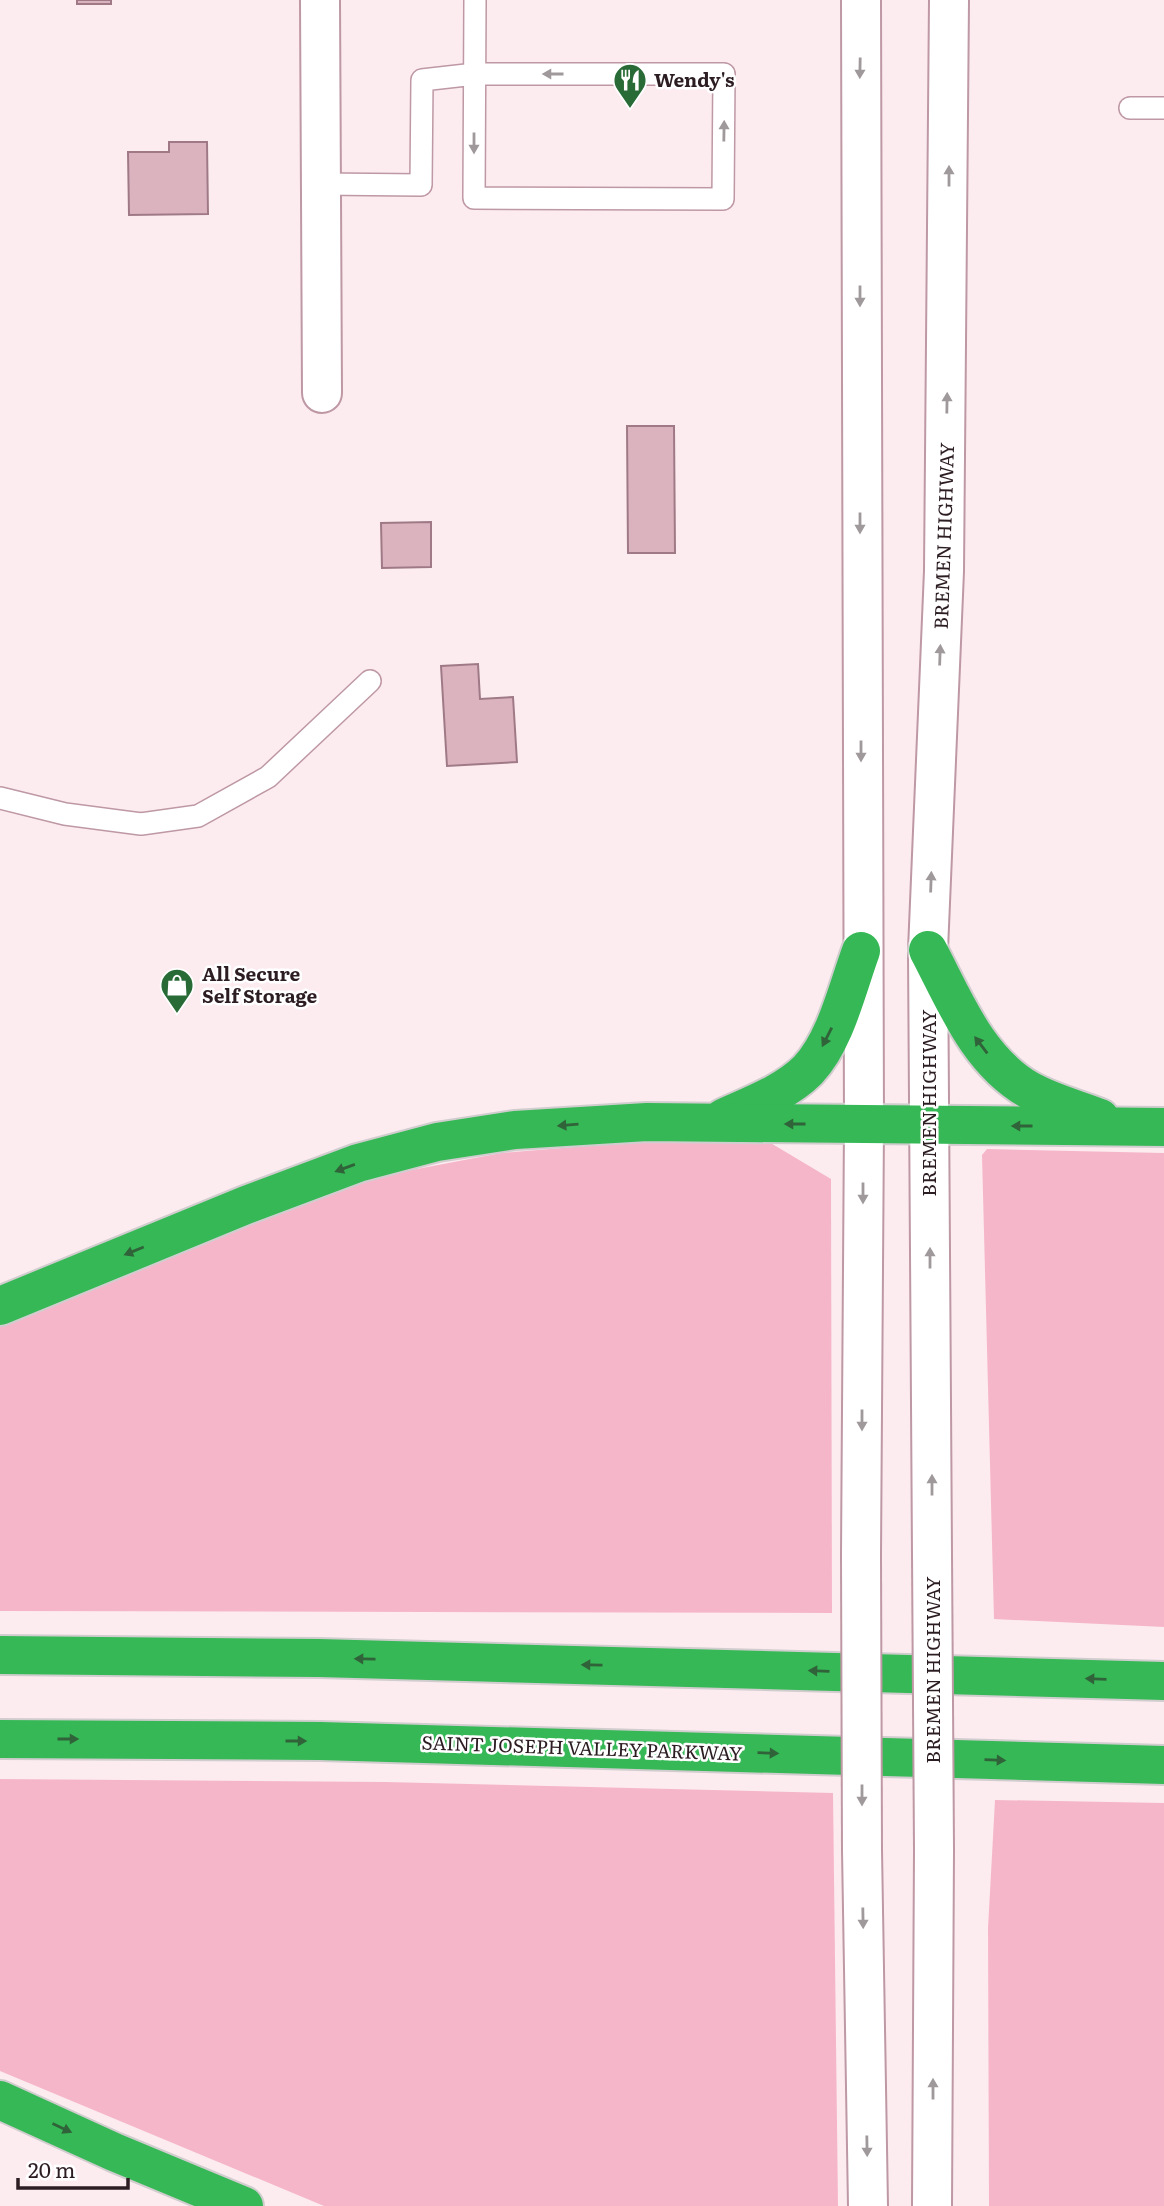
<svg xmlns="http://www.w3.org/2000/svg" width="1164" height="2206" font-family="Literata,serif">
<rect width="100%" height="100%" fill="#fcecf0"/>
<!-- green -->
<g fill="#f6b6ca">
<path d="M635 1142H769L831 1179 832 1613 0 1611V1325L359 1180 501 1153Z"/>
<path d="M987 1149 1164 1153V1627L994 1619 982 1155Z"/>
<path d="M0 1779 386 1782 833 1793 838 2206H324L0 2071Z"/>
<path d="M995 1800 1164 1803V2206H989L988 1928Z"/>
</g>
<!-- building -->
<g fill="#dbb3bf" stroke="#9f7a86" stroke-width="2">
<rect x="77" y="0" width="34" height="4"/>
<path d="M169 142H207L208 214 129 215 128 152H169Z"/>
<path d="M627 426H674L675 553H628Z"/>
<path d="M431 522V567L382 568 381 523Z"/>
<path d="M478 664 480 699 513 697 517 762 447 766 441 666Z"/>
</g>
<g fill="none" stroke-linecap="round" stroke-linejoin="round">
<defs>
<g id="lane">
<path d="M1130 108H1164"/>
<path d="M320 184 421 185 422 80 475 74H724L723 199 474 198 475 0"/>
<path d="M0 798 65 814 141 824 198 816 268 777 370 681"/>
</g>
<path id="street" d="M320 0 322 393"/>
<g id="secondary">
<path d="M932 1554 928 950 944 571 949 0"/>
<path d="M861 1555 864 1125 861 0"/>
<path d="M862 1850 868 2206"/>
<path d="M932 2206 934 1850"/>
</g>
<g id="highway">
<path d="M928 950C955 1001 977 1060 1029 1090 1050 1102 1077 1109 1100 1118"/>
<path d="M723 1118C751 1105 785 1093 808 1070 836 1040 847 989 861 951"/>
<path d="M0 1306 246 1205 358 1163 437 1142 515 1130 647 1122 1164 1127"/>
<path d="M0 1655 319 1658 1164 1681"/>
<path d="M0 1739 320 1741 1164 1765"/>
<path d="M0 2100 114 2152 244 2206"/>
</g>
</defs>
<!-- lane casing -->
<use href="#lane" stroke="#be98a4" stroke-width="24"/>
<!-- street casing -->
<use href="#street" stroke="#be98a4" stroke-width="42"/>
<!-- secondary casing -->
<use href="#secondary" stroke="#be98a4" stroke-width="42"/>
<!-- highway casing -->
<use href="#highway" stroke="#d1cdce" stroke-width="42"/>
<!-- lane -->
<use href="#lane" stroke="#fff" stroke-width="21"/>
<!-- street -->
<use href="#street" stroke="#fff" stroke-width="38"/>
<!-- secondary -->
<use href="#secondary" stroke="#fff" stroke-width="38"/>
<!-- highway -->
<use href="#highway" stroke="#35b855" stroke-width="38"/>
<defs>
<g id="secondary-bridge">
<path d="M932 1554 934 1850"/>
<path d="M861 1555 862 1850"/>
</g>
</defs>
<!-- secondary-bridge casing -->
<use href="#secondary-bridge" stroke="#be98a4" stroke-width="42" stroke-linecap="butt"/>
<!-- secondary-bridge -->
<use href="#secondary-bridge" stroke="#fff" stroke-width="38"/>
</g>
<!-- one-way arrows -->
<defs><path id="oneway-solid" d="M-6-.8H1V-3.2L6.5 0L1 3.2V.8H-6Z" transform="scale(1.75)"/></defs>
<g fill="#a0999c">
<use href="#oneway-solid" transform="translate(860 68) rotate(91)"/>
<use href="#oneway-solid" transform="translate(553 74) rotate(180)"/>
<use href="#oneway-solid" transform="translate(724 131) rotate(-89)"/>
<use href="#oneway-solid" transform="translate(474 143) rotate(90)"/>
<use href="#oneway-solid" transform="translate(949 176) rotate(-90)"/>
<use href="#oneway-solid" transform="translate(860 296) rotate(90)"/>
<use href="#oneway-solid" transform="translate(947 403) rotate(-89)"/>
<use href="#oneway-solid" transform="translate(860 523) rotate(90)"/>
<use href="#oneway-solid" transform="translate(940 655) rotate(-88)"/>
<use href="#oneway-solid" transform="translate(861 751) rotate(90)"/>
<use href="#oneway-solid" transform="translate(931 882) rotate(-88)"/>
<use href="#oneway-solid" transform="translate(863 1193) rotate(90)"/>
<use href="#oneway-solid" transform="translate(930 1258) rotate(-90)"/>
<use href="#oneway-solid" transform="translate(862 1420) rotate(90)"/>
<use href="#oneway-solid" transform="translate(932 1485) rotate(-90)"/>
<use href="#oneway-solid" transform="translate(862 1795) rotate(90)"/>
<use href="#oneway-solid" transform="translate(863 1918) rotate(89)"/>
<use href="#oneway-solid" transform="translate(933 2089) rotate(-90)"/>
<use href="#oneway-solid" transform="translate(867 2146) rotate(89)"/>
</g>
<g fill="#306339">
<use href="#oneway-solid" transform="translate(827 1037) rotate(117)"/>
<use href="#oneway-solid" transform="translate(981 1045) rotate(-127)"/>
<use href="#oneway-solid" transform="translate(795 1124) rotate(-180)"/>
<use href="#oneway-solid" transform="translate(568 1125) rotate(175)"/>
<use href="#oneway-solid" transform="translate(1022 1126) rotate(-180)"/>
<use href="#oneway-solid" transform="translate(345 1168) rotate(160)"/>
<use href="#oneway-solid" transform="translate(134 1251) rotate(158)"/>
<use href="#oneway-solid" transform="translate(365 1659) rotate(-179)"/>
<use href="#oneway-solid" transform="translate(592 1665) rotate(-179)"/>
<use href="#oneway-solid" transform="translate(819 1671) rotate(-178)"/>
<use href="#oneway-solid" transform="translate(1096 1679) rotate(-178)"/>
<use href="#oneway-solid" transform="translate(68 1739)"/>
<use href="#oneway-solid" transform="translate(296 1741)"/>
<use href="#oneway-solid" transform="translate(768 1753) rotate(2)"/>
<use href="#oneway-solid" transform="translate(995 1760) rotate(2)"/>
<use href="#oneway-solid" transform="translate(62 2128) rotate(25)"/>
</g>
<!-- icons -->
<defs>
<symbol id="restaurant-pin" viewBox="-11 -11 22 30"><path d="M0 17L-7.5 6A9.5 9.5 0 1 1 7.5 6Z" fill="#296b36" stroke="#fff"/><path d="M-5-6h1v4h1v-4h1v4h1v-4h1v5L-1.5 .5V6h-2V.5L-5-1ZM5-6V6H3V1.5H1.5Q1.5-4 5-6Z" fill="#fff"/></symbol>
<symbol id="shop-pin" viewBox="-11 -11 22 30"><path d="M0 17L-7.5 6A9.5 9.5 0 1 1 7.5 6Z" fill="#296b36" stroke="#fff"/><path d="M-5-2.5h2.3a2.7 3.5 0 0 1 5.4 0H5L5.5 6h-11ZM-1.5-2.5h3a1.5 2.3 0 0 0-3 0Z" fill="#fff"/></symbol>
</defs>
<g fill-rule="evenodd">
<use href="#restaurant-pin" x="611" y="61" width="38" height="52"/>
<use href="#shop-pin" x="158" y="966" width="38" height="52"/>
</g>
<g text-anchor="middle" stroke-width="5" stroke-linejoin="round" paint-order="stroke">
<!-- poi labels -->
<g font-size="19" font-weight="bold" fill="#2c1d22" stroke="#fff" text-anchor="start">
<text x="654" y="87">Wendy's</text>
<text x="202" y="981">All Secure<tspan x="202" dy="22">Self Storage</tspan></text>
</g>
<!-- street labels -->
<g font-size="19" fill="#2c1d22" stroke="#fff">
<text transform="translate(944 536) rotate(-88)" y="7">BREMEN HIGHWAY</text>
<text transform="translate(929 1103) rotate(-90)" y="7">BREMEN HIGHWAY</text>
<text transform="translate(933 1670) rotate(-90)" y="7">BREMEN HIGHWAY</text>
<text transform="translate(582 1748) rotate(2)" y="7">SAINT JOSEPH VALLEY PARKWAY</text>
</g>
</g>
<!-- scale -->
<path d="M18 2178v10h110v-10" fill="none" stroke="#2c1d22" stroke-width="3.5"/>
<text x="28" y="2178" font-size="21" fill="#2c1d22" stroke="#ffffff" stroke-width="5" paint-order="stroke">20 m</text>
</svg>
